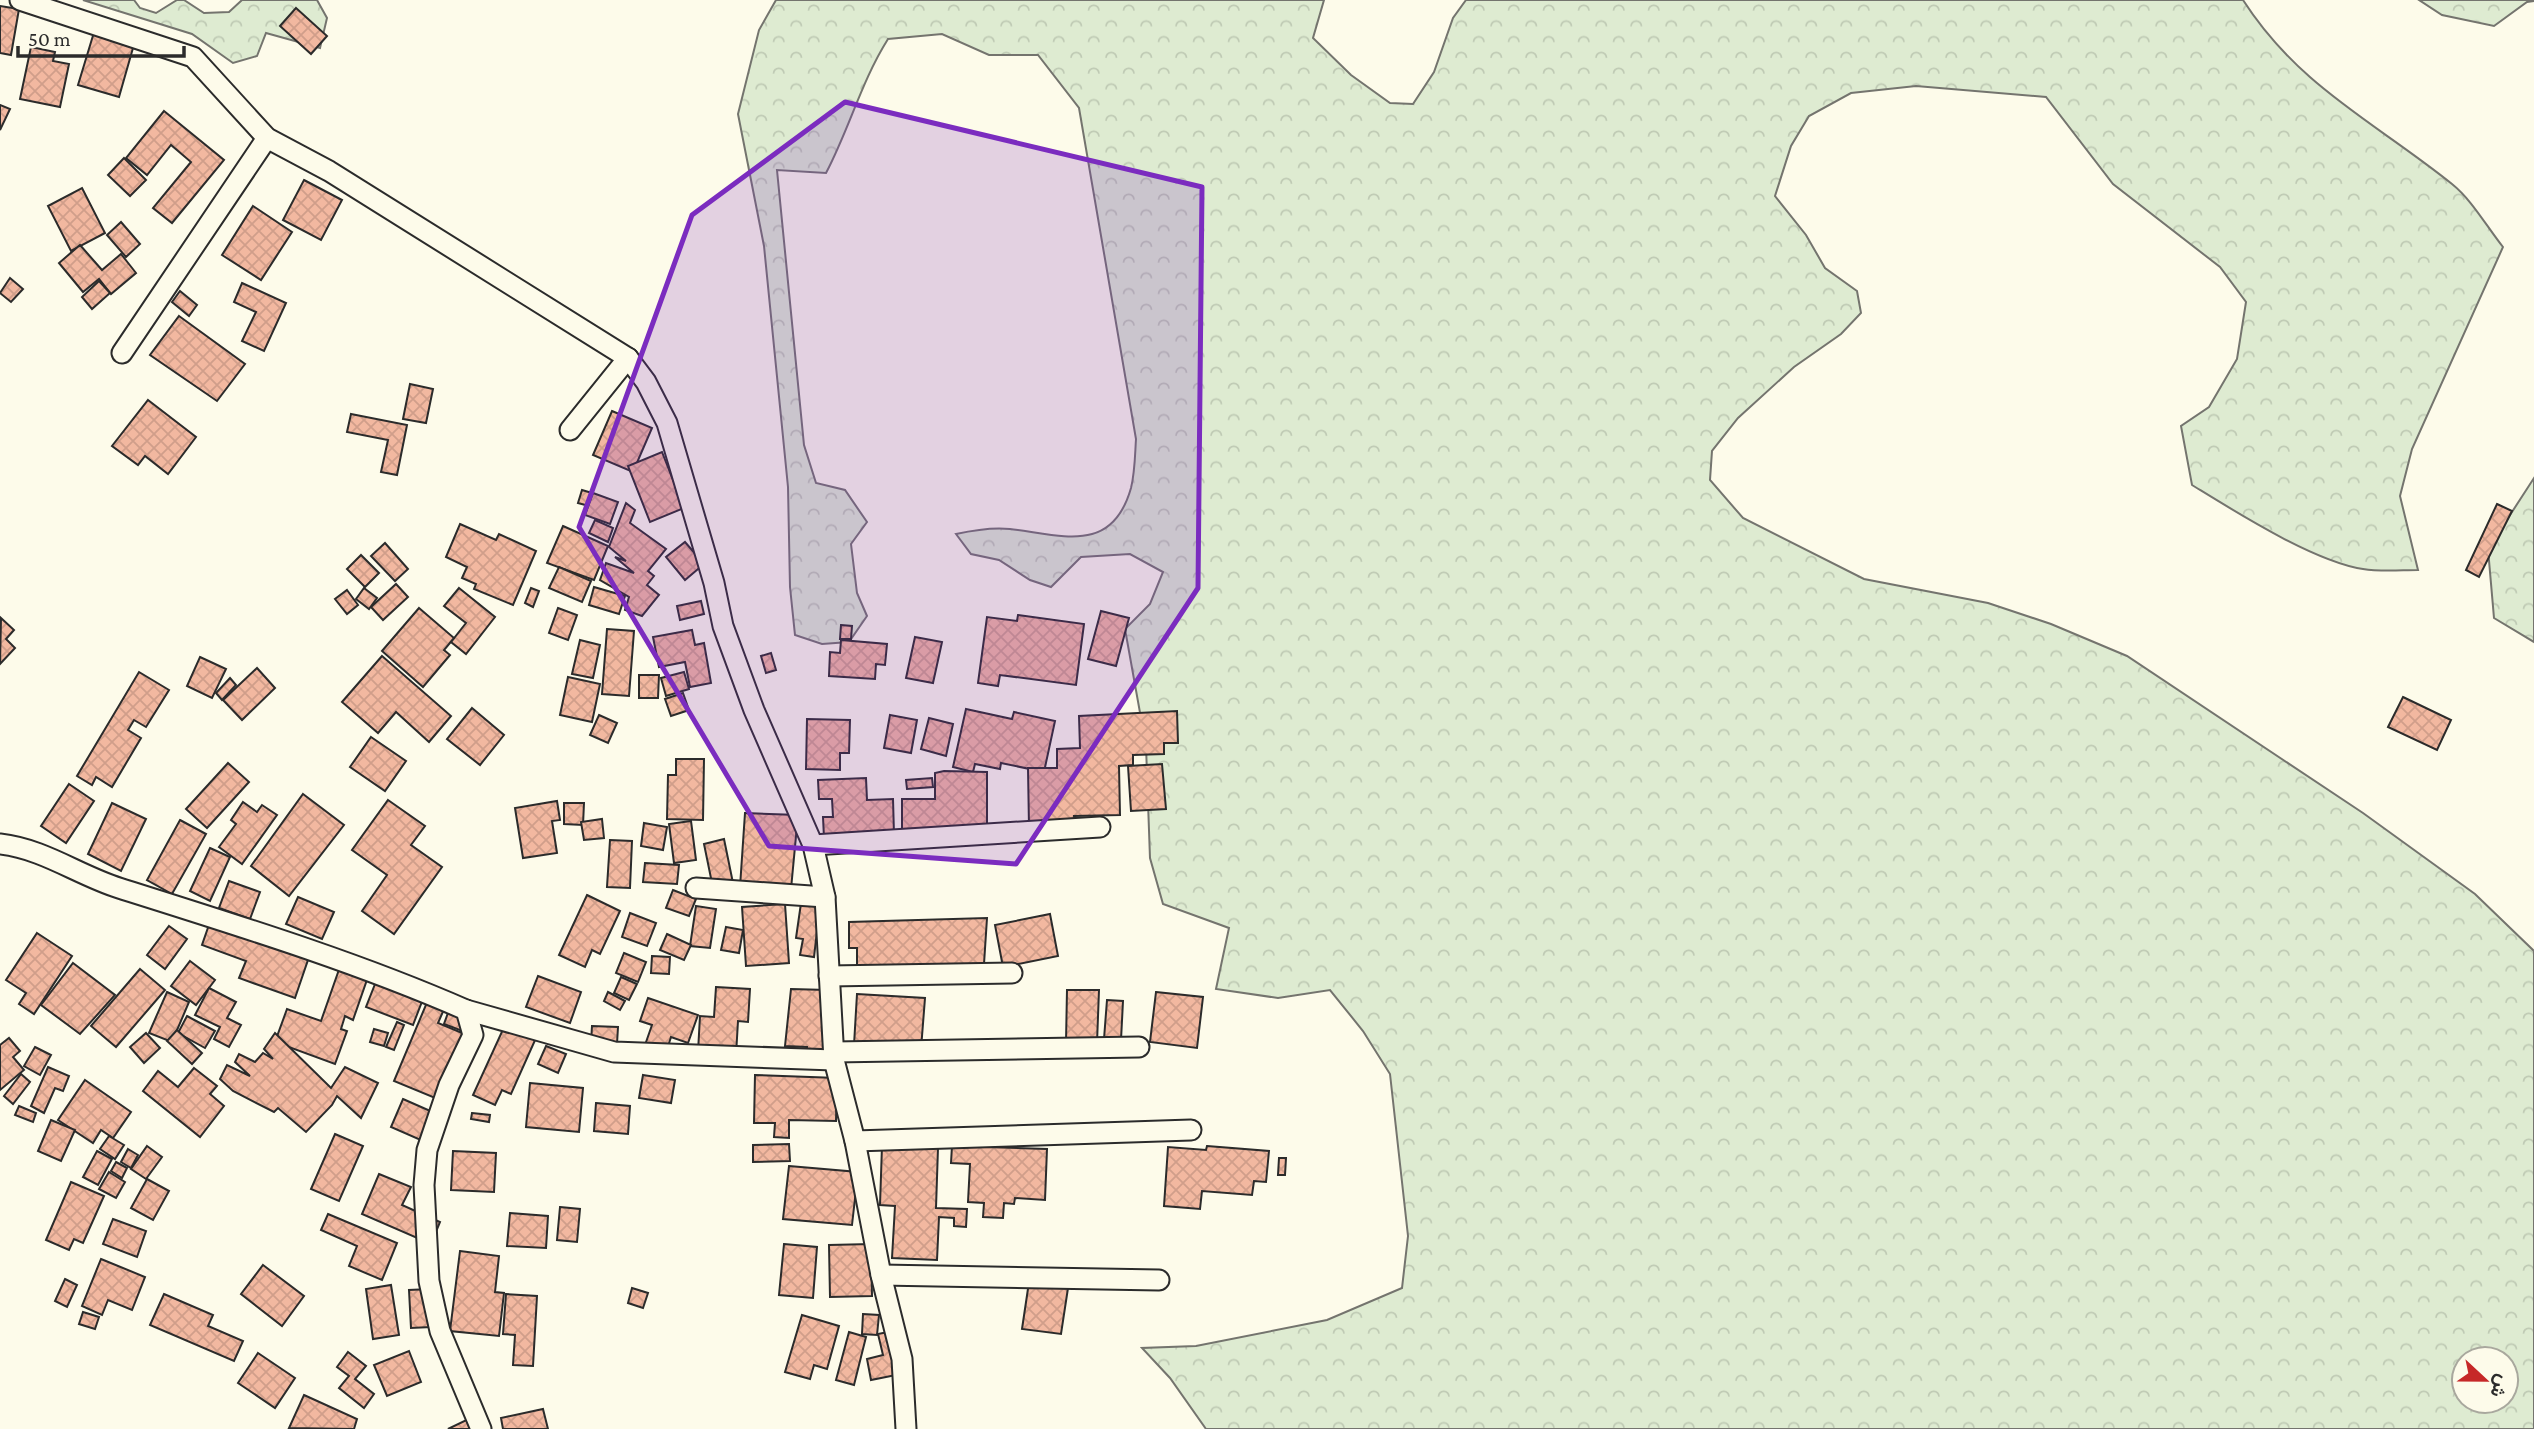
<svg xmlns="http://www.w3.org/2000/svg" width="2534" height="1429" font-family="'Crimson Pro',Vazirmatn,serif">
<defs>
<pattern id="forest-crowns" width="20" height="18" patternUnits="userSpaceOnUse" patternTransform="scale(1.75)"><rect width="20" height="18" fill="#deebd1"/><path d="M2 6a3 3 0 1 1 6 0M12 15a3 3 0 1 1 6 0" fill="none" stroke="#bfcab4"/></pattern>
<pattern id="building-cross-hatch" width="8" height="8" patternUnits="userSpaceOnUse" patternTransform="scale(1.75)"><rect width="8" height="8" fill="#f2b8a0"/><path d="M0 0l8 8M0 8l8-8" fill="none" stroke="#d09e8a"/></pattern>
</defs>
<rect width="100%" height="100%" fill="#fdfbea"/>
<!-- forest -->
<g fill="url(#forest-crowns)" stroke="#74746e" stroke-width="2" fill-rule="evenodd">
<path d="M83 0H134L140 8 156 13 177 0H184L204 13 229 12 242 0H317L327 18 320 48 266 33 257 56 233 63 192 34Z"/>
<path d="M776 0H1324L1313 38 1351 75 1390 103 1413 104 1434 72 1453 18 1466 0H2243C2299 87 2375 122 2452 184 2472 200 2487 227 2503 247L2412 449 2400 496 2418 570C2401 570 2381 572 2363 569 2313 561 2236 512 2192 485L2181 426 2209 407 2237 359 2246 302 2220 267 2113 184 2046 97 1916 86 1851 93 1809 116 1791 146 1775 196 1806 235 1825 268 1857 291 1861 313 1841 334 1794 367 1738 418 1712 451 1710 480 1743 518 1864 579 1988 603 2051 624 2127 656 2363 813 2475 894 2534 951V1429H1206L1170 1378 1142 1348 1196 1346 1327 1320 1402 1288 1408 1236 1390 1074 1363 1031 1330 990 1278 998 1216 989 1229 928 1163 904 1150 858 1146 746 1125 629 1150 604 1163 572 1130 554 1081 557 1051 587 1030 580 999 560 971 554 956 534C974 530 991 527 1010 529 1062 535 1112 555 1131 488 1135 472 1135 454 1136 439L1079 108 1038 55H989L942 34 888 39C861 82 850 127 826 173L777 170 804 445 816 483 845 490 867 522 851 544 857 593 867 616 849 642 822 644 795 635 790 587 788 487 764 246 738 114 759 30ZM2464 1359H2506V1401H2464Z"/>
<path d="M2419 0H2534V1L2527 2 2494 26 2442 15Z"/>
<path d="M2534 478V642L2494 618 2488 549Z"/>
</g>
<!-- building -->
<g fill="url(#building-cross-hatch)" stroke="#2b2b2b" stroke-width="2">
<path d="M0 6 19 9 11 55 0 53Z"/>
<path d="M296 8 327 36 311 54 280 26Z"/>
<path d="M95 29 135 41 119 97 78 85Z"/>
<path d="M31 47 55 52 53 61 69 64 60 107 20 99Z"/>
<path d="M0 105 10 109 0 130Z"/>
<path d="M164 111 224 160 172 223 153 208 191 162 171 145 147 175 126 158Z"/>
<path d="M124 158 146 180 130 196 108 175Z"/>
<path d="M304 180 342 200 321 240 283 220Z"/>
<path d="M82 188 105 233 71 251 48 206Z"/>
<path d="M253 206 292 232 261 280 222 255Z"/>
<path d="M121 222 140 244 126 257 107 235Z"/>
<path d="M80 245 102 270 121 254 136 273 111 294 99 279 83 292 59 263Z"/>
<path d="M10 278 23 289 11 302 0 293Z"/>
<path d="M99 281 110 293 92 309 82 297Z"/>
<path d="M242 283 286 303 264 351 242 341 256 312 234 302Z"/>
<path d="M180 291 197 305 189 316 172 302Z"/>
<path d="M179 316 245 364 217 401 150 355Z"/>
<path d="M410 384 433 389 426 423 403 419Z"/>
<path d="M148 400 196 437 168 474 145 456 138 465 112 446Z"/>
<path d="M612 411 652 428 633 472 593 455Z"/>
<path d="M351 414 407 425 397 475 381 472 388 440 347 432Z"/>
<path d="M662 452 684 508 650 522 628 466Z"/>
<path d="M582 490 592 493 589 506 578 503Z"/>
<path d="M593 493 618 502 610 524 585 515Z"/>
<path d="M626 503 635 510 630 523 666 549 648 571 654 576 647 585 659 595 642 616 625 610 629 597 600 580 606 563 634 573 615 557 626 561 609 547Z"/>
<path d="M2497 504 2512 511 2479 577 2466 570Z"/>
<path d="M595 520 613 528 608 542 589 533Z"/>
<path d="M460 524 496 540 499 534 536 551 513 605 474 589 476 584 462 578 467 567 446 557Z"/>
<path d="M563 526 608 546 594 580 547 563Z"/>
<path d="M685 542 704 564 685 580 666 557Z"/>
<path d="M385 543 408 569 395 581 371 556Z"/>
<path d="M361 555 379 573 365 587 347 569Z"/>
<path d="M559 567 591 581 582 602 549 588Z"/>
<path d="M396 584 408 597 383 620 371 607Z"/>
<path d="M594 587 625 596 619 614 589 605Z"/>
<path d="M364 588 377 598 369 609 356 599Z"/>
<path d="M459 588 495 617 466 654 451 642 466 623 444 606Z"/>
<path d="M531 588 539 591 533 607 525 603Z"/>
<path d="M347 590 358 605 347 614 335 599Z"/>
<path d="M701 601 704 614 680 620 677 606Z"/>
<path d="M419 608 454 638 444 650 450 655 423 687 382 651Z"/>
<path d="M558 608 577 615 568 640 549 633Z"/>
<path d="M1101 611 1129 618 1116 666 1088 659Z"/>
<path d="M1018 615 1084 624 1076 685 1000 675 998 686 978 683 987 617 1017 621Z"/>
<path d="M1 618 14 630 6 639 15 648 0 664Z"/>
<path d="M841 625 852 626 851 639H840Z"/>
<path d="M607 629 634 631 629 696 602 694Z"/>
<path d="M692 630 695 645 704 643 711 683 690 687 685 662 659 667 653 637Z"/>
<path d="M915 637 942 642 933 683 906 678Z"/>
<path d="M580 640 600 645 593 678 572 674Z"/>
<path d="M841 640 887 644 885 665 876 664 875 679 829 676 830 652 840 653Z"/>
<path d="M771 653 776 670 766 673 761 656Z"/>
<path d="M382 656 451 716 429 742 396 712 378 733 342 702Z"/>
<path d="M200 657 226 669 212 698 187 686Z"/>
<path d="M257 668 275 688 242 720 223 700Z"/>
<path d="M139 672 169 690 146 727 134 720 128 730 141 738 112 787 96 777 92 785 77 776Z"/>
<path d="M684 672 689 689 666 696 661 678Z"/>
<path d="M639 675H659L658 698H639Z"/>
<path d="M568 677 600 684 592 722 560 715Z"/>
<path d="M230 678 236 685 222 700 216 693Z"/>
<path d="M683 693 689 710 671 716 665 699Z"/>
<path d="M2403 697 2451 720 2437 750 2388 727Z"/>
<path d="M472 708 504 735 480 765 447 739Z"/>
<path d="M966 709 1012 719 1014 712 1055 721 1044 772 1001 763 1000 769 975 764 973 772 953 767Z"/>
<path d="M1177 711 1178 743H1164V754L1133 755V765L1119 766 1120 815 1074 816 1075 826 1029 827 1028 768H1057V749L1080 748 1079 716Z"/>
<path d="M599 715 617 723 608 743 590 735Z"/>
<path d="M890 715 917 720 911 753 884 748Z"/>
<path d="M929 718 953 724 946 756 921 749Z"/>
<path d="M807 719 850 720 849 753H840V770L806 769Z"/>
<path d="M371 737 406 761 385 791 350 767Z"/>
<path d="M676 759H704L703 820 667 819 668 775H676Z"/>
<path d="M228 763 249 782 207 828 186 809Z"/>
<path d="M1162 764 1166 809 1131 811 1128 766Z"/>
<path d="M944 771 987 772V830H902V799H935V773Z"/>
<path d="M866 778 867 800 893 799 894 834 824 838 823 817H833L832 799H819L818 780Z"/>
<path d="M932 778 933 787 907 789 906 780Z"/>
<path d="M69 784 94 801 66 843 41 826Z"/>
<path d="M303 794 344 825 289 896 251 866Z"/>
<path d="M388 800 425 826 411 845 442 867 394 934 362 911 387 875 352 850Z"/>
<path d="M557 801 560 820 552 821 557 853 523 858 515 808Z"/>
<path d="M243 802 257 812 262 805 277 815 242 864 219 847 236 824 231 820Z"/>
<path d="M112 803 146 819 121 871 88 854Z"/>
<path d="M564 803H584L583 825 564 824Z"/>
<path d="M745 813 798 815 791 889 740 887Z"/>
<path d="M602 819 604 838 584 840 581 822Z"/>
<path d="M180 820 206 834 172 894 147 880Z"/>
<path d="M691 821 696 860 674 863 669 824Z"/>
<path d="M644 823 667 827 663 850 641 846Z"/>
<path d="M724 839 733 883 713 888 704 844Z"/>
<path d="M610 840 632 841 630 888 607 887Z"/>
<path d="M210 848 230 857 210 901 190 891Z"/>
<path d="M645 863 679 865 677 884 643 882Z"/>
<path d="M229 881 260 892 250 919 219 908Z"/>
<path d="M673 890 696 899 689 916 666 908Z"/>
<path d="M587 895 620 911 600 954 592 950 585 967 559 955Z"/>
<path d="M298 897 334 912 322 939 286 924Z"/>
<path d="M801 903 820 905 814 957 800 955 803 939 796 938Z"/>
<path d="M785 904 789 963 746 966 742 907Z"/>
<path d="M696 906 716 909 710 948 690 946Z"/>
<path d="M630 913 656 923 647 946 622 937Z"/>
<path d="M1050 914 1058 956 1003 967 995 925Z"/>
<path d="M987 918 984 964 857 967V948H849V922Z"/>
<path d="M211 919 310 954 295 998 239 978 246 961 202 945Z"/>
<path d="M169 926 187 939 165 969 147 955Z"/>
<path d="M726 927 743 930 739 953 721 950Z"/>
<path d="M37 933 72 956 34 1014 19 1004 26 993 6 980Z"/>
<path d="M667 934 691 945 684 960 660 950Z"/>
<path d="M624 953 646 962 638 982 616 973Z"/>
<path d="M652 956 670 957 669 974 651 973Z"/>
<path d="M190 961 215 980 196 1005 171 986Z"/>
<path d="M342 961 370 971 353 1020 345 1016 341 1029 347 1031 335 1064 275 1042 287 1009 321 1021Z"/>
<path d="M73 963 115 995 80 1034 41 1005Z"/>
<path d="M140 969 165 990 116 1047 91 1026Z"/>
<path d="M379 974 426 991 413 1025 366 1007Z"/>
<path d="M538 976 581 992 570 1023 526 1007Z"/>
<path d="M621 977 637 984 629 1000 614 993Z"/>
<path d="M716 987 750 989 748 1022 738 1021 736 1055 698 1052 700 1016 714 1017Z"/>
<path d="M209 988 236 1002 227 1018 241 1025 229 1047 214 1039 220 1027 195 1015Z"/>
<path d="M791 989 827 990 824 1053 807 1052V1047L785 1046Z"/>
<path d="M1067 990H1099L1097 1043 1066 1042Z"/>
<path d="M167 992 189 1002 172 1042 149 1033Z"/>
<path d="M608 992 625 1001 620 1010 604 1001Z"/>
<path d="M1156 992 1203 997 1197 1048 1150 1042Z"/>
<path d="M857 994 925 998 921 1049 854 1045Z"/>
<path d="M648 998 698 1015 688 1043 671 1037 665 1056 644 1048 652 1025 640 1021Z"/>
<path d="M428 1000 445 1007 438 1023 467 1035 440 1100 394 1081Z"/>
<path d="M1107 1000 1123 1001 1121 1040 1104 1039Z"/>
<path d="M449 1010 470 1018 465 1032 444 1024Z"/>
<path d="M187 1016 215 1031 205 1048 178 1033Z"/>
<path d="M397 1022 404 1025 394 1050 386 1047Z"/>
<path d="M505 1025 536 1038 511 1094 502 1090 495 1105 473 1095Z"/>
<path d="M592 1026 618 1027 617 1044 591 1043Z"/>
<path d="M374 1029 388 1033 384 1046 370 1042Z"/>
<path d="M177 1030 202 1053 192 1064 167 1041Z"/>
<path d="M146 1033 160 1048 144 1063 130 1047Z"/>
<path d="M275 1033 331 1088 345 1067 378 1083 361 1118 337 1096 332 1105 306 1132 278 1108 274 1112 233 1091 220 1079 227 1065 250 1076 235 1062 239 1054 255 1062 263 1053 273 1059 264 1049Z"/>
<path d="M9 1038 20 1051 13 1057 24 1070 0 1090V1045Z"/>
<path d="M546 1046 566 1054 558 1073 538 1064Z"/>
<path d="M35 1047 51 1055 40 1075 24 1066Z"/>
<path d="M48 1067 69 1076 63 1091 55 1088 44 1113 31 1106Z"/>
<path d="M194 1068 217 1086 210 1094 224 1106 200 1137 143 1091 158 1071 178 1087Z"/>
<path d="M21 1074 30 1082 13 1104 4 1096Z"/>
<path d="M643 1075 675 1080 671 1103 639 1098Z"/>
<path d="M755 1075 837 1078 836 1121 789 1120V1138L774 1137 775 1123H754Z"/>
<path d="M85 1080 131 1112 113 1138 101 1130 93 1143 58 1120Z"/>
<path d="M530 1083 583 1088 579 1132 526 1127Z"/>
<path d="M403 1099 444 1117 432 1145 391 1127Z"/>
<path d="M596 1103 630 1106 628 1134 594 1131Z"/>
<path d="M19 1106 36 1113 33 1122 15 1115Z"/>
<path d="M472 1113 490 1115 489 1122 471 1119Z"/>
<path d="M51 1120 75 1130 61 1161 38 1151Z"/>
<path d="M335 1134 363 1146 339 1201 311 1189Z"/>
<path d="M109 1136 124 1145 115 1159 100 1149Z"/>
<path d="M789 1144 790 1161 753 1162V1145Z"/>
<path d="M147 1146 162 1157 146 1179 131 1169Z"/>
<path d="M882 1146 938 1148 936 1208 967 1209 966 1227 954 1226V1218L939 1217 937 1260 892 1258 895 1206 880 1205Z"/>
<path d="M952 1146 1047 1149 1045 1200 1015 1198 1014 1204 1004 1203 1003 1218 983 1217 984 1203 968 1202 970 1164 951 1163Z"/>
<path d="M1207 1146 1269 1151 1266 1182 1254 1181 1252 1195 1202 1191 1200 1209 1164 1206 1168 1147 1206 1150Z"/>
<path d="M128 1149 138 1155 131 1168 121 1162Z"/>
<path d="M97 1151 112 1159 98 1185 83 1177Z"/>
<path d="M453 1151 496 1153 494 1192 451 1190Z"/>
<path d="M1279 1158H1286L1285 1175H1278Z"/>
<path d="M116 1162 127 1168 122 1178 111 1171Z"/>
<path d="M789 1166 858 1172 852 1225 783 1219Z"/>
<path d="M109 1172 125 1182 116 1198 99 1189Z"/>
<path d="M379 1174 411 1187 402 1205 440 1222 431 1244 362 1214Z"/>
<path d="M147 1179 169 1191 153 1220 131 1208Z"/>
<path d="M71 1182 104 1196 83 1243 74 1239 69 1250 46 1240Z"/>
<path d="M560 1207 580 1209 577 1242 557 1240Z"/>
<path d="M510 1213 548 1216 546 1248 507 1246Z"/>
<path d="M328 1214 397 1243 382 1280 349 1266 357 1246 321 1230Z"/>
<path d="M113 1219 146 1231 137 1257 103 1244Z"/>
<path d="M784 1244 817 1247 813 1298 779 1295Z"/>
<path d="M871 1244 872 1296 830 1297 829 1245Z"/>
<path d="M460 1251 499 1256 495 1292 504 1293 499 1336 450 1331Z"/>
<path d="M101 1259 145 1277 132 1310 108 1300 102 1315 82 1306Z"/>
<path d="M263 1265 304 1296 282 1326 241 1294Z"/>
<path d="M65 1279 77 1285 67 1307 55 1301Z"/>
<path d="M1029 1282 1068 1288 1061 1334 1022 1329Z"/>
<path d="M391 1285 399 1335 373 1339 366 1289Z"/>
<path d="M632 1288 648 1293 643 1308 628 1303Z"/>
<path d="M430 1289 431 1327 411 1328 409 1290Z"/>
<path d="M164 1294 213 1315 208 1326 243 1341 234 1361 150 1325Z"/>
<path d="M506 1294 537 1296 533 1366 513 1365 515 1335 503 1334Z"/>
<path d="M83 1312 99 1317 95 1329 79 1324Z"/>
<path d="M863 1314 879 1315 877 1335 862 1334Z"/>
<path d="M802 1315 839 1326 827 1369 814 1365 810 1379 785 1372Z"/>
<path d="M893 1331 901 1374 871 1380 867 1359 883 1355 878 1334Z"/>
<path d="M849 1332 866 1337 854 1385 836 1380Z"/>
<path d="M409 1351 421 1382 387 1396 374 1365Z"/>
<path d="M348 1352 366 1366 355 1379 374 1394 364 1408 339 1388 349 1376 337 1367Z"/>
<path d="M258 1353 295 1378 275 1408 238 1383Z"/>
<path d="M304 1395 357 1419 354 1429 289 1428Z"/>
<path d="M543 1409 548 1429H503L501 1418Z"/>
<path d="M483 1412 491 1429H448Z"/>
</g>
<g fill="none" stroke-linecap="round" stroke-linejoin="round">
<defs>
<g id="street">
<path d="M20 0 193 57 267 138 329 171 628 358 646 382 667 423 714 583 723 626 754 710 813 845 825 897 834 1060 855 1141 881 1275 902 1359 906 1429"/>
<path d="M122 353 267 138"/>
<path d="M570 430 628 358"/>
<path d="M0 844C44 849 78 875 119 888 236 925 354 961 466 1010L473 1035 449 1085 427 1150 424 1185 429 1281 440 1331 481 1429"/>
<path d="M813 845 1100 827"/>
<path d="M696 888 825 897"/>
<path d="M829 976 1012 973"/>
<path d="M466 1010 614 1052 834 1060"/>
<path d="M834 1052 1139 1047"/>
<path d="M855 1141 1191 1130"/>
<path d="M881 1275 1159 1280"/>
</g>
</defs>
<!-- street casing -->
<use href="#street" stroke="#2b2b2b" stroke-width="23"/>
<!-- street -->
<use href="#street" stroke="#fdfbea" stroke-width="19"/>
</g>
<!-- marked area -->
<path fill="#7b2cbf" fill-opacity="0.2" stroke="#7b2cbf" stroke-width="5" stroke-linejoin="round" d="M845 102 1202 187 1198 588 1016 864 769 846 579 527 692 215Z"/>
<!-- north arrow -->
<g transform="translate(2485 1380) rotate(112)"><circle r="33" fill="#fdfbea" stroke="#a9a89e" stroke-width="2"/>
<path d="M0-5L12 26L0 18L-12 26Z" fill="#c62828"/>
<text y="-10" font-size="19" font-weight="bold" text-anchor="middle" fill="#2b2b2b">ش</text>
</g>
<!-- scale -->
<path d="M18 46v10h166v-10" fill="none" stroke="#2b2b2b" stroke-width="3.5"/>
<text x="28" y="46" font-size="21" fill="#2b2b2b" stroke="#fdfbea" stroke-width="5" paint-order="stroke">50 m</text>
</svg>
